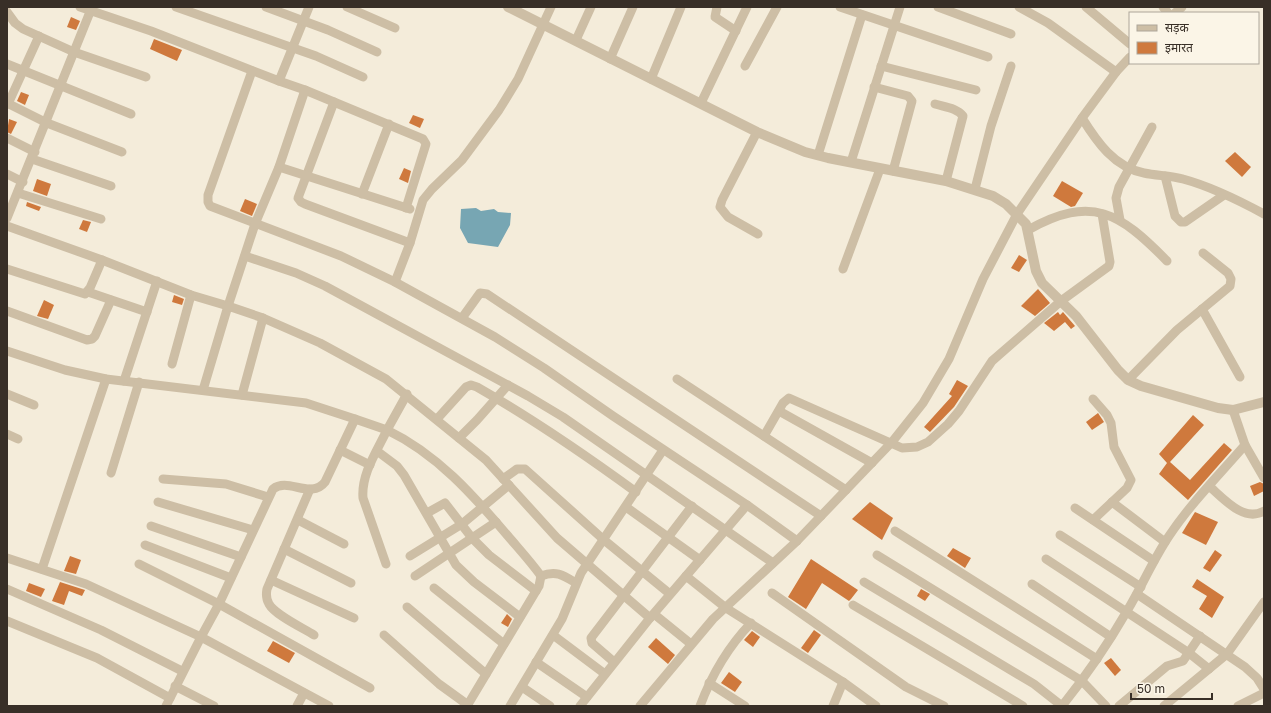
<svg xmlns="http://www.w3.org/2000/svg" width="1271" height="713" font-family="'Golos Text','Noto Sans Devanagari',sans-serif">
<rect width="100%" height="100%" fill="#f4ecda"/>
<!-- water -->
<path fill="#77a6b3" d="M476 208 481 211 494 209 498 212 511 213 510 225 498 247 468 243 460 228 461 209Z"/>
<!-- building -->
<g fill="#cf793d">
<path d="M71 17 80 21 76 30 67 27Z"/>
<path d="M154 39 182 50 177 61 150 49Z"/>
<path d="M21 92 29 95 25 105 17 101Z"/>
<path d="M413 115 424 119 420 128 409 123Z"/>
<path d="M9 119 17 122 11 134 7 132Z"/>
<path d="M1235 152 1251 167 1242 177 1225 161Z"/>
<path d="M404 168 411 171 408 183 399 179Z"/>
<path d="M37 179 51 184 47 196 33 191Z"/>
<path d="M1062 181 1083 193 1075 206 1071 207 1053 196Z"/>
<path d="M245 199 257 204 252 216 240 211Z"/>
<path d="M27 202 41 207 39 211 26 206Z"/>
<path d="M83 220 91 222 87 232 79 229Z"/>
<path d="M1019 255 1027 260 1019 272 1011 268Z"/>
<path d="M1038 289 1050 303 1035 316 1021 306Z"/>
<path d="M174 295 184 299 182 305 172 302Z"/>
<path d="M44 300 54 305 48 319 37 316Z"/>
<path d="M1058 312 1060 315 1063 312 1075 326 1071 329 1065 322 1054 331 1044 323Z"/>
<path d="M957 380 968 386 954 407 930 432 924 427 952 396 949 394Z"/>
<path d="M1098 413 1104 422 1092 430 1086 422Z"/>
<path d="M1193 415 1204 425 1170 462 1190 480 1224 443 1232 450 1188 500 1159 474 1167 463 1159 454Z"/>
<path d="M1260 482 1264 484V491L1254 496 1250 486Z"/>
<path d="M870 502 893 518 882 540 852 519Z"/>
<path d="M1195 512 1218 522 1206 545 1182 533Z"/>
<path d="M953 548 971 558 965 568 947 556Z"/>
<path d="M1215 550 1222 555 1210 572 1203 568Z"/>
<path d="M70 556 81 560 76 574 64 571Z"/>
<path d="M811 559 858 590 851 599 849 601 822 583 806 609 788 597Z"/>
<path d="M1197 579 1224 597 1212 618 1199 609 1207 596 1192 587Z"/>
<path d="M60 582 85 590 82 596 69 591 64 605 52 601Z"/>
<path d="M29 583 45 589 41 597 26 591Z"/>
<path d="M921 589 930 594 925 601 917 596Z"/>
<path d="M507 614 512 619 508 627 501 623Z"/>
<path d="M814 630 821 635 808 653 801 648Z"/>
<path d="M752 631 760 637 753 647 744 640Z"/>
<path d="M656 638 675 655 668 664 648 647Z"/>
<path d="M273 641 295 653 289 663 267 651Z"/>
<path d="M1111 658 1121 670 1115 676 1104 663Z"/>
<path d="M729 672 742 682 735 692 721 683Z"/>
</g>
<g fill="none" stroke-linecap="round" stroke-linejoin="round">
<!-- minor -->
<g stroke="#cdbea5" stroke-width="9">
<path d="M80 7 151 31 279 81 309 7"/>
<path d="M176 7 316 56 363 77"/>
<path d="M266 7 328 30 377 52"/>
<path d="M347 7 395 28"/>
<path d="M717 7 715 17 736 31"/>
<path d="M840 7 988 57"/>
<path d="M938 7 1011 34"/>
<path d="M1019 7 1048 23 1116 72"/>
<path d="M1086 7 1130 44"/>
<path d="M1163 7 1168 13"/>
<path d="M7 12 15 23 23 29 74 52 146 77"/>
<path d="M1175 13 1182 7"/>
<path d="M576 40 591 7"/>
<path d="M610 59 633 7"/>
<path d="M7 64 131 114"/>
<path d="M745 66 777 7"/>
<path d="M881 66 976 90"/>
<path d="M252 71 208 195V202L210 206 341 256 395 282 410 243 423 200 432 189 462 160 499 110 518 79 551 7"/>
<path d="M651 79 681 7"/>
<path d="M279 81 305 90 423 139 426 144 406 208"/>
<path d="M874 87 908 96 912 101 893 171"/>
<path d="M334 102 298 198 301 202 305 204 410 243"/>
<path d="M7 103 47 123 122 152"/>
<path d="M701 103 747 7"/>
<path d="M8 104 39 36"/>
<path d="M935 104C945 107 957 108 963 116L946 181"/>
<path d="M1082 118C1097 142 1114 167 1144 173 1157 176 1170 175 1183 179 1209 186 1240 201 1264 214"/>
<path d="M757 132 722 200 720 207 728 217 758 234"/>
<path d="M7 138 35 152"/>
<path d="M818 155 862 15"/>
<path d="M32 159 111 186"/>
<path d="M851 162 900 7"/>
<path d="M279 167 410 209"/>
<path d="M7 174 23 182"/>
<path d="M1165 176 1175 216 1181 222H1185L1224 195"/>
<path d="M975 189 991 126 1011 66"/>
<path d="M18 193 101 219"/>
<path d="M362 194 389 124"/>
<path d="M7 218 92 7"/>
<path d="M1120 220 1116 198 1119 187 1152 127"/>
<path d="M7 226 102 260 191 295 228 306 255 224 279 167 305 90"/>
<path d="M1028 230C1092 194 1120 213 1167 261"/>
<path d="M245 256 296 273 325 286 528 396 563 417 773 563"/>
<path d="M7 269 85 294 90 288 102 260"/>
<path d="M843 269 880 169"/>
<path d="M395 282 495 337 544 368 613 416 747 505 797 541"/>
<path d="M88 292 147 312"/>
<path d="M1202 309 1240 377"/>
<path d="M7 311 87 340 92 339 95 336 111 300"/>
<path d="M462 318 480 293 487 294 821 516"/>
<path d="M7 351 65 370 106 379 306 403 355 419"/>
<path d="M172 364 191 295"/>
<path d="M677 379 846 490"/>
<path d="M1128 380 1177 330 1230 286 1231 279 1228 273 1203 253"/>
<path d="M124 381 157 281"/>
<path d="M203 390 228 306 263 318 320 343 386 379 486 460 557 538 650 618"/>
<path d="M7 394 34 405"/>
<path d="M242 395 263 318"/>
<path d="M779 411 872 463"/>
<path d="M437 419 466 387 471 385 477 387C533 419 584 454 636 492"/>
<path d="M7 434 18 439"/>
<path d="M764 436 783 403 789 398 902 448 917 447 928 442 948 424 959 411 992 361 1061 301 1109 266 1110 262 1102 214"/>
<path d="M459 438 477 420 508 385"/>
<path d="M1245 445 1264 478"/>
<path d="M340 450 370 465"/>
<path d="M377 451 397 466 404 475 456 565 474 582 520 617"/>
<path d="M111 473 139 382"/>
<path d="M163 479 226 484 268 497"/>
<path d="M503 479 517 469H525L604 540 670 594"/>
<path d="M1209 486C1223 498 1244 523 1264 511"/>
<path d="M310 489 267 589C266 594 266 599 269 604 275 615 303 628 314 635"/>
<path d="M158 502 253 530"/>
<path d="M1112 502 1165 542"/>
<path d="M626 507 700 560"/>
<path d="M1075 508 1154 561"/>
<path d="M427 513 445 503 472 538 489 555 536 591"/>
<path d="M298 520 344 544"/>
<path d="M1093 520 1127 488 1131 480 1114 447 1111 423 1107 415 1093 399"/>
<path d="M151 526 241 557"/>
<path d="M895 531 1097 659"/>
<path d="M1060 535 1141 587"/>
<path d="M145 545 231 578"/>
<path d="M284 549 351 583"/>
<path d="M877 555 1082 681 1106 706"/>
<path d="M410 556 462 524 509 485"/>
<path d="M7 558 86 584 201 637 219 604 273 489C288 477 311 500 325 482L355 419 387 430 407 394"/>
<path d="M1046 559 1189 653 1209 669"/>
<path d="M139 564 219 604 370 688"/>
<path d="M386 564 363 498C361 474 377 451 387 430 437 454 473 495 508 536 519 549 531 562 541 576L539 586 467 706"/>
<path d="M42 569 106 379"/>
<path d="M415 576 496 522"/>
<path d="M541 576C556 570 563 575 576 583"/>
<path d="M686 576 747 505"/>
<path d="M271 580 354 618"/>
<path d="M864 582 1034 684 1062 706"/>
<path d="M1032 584 1111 637"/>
<path d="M434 588 504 644"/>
<path d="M7 589 101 630 182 671"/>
<path d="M772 593 906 687 944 706"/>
<path d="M1137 594 1245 667 1257 678 1264 689"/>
<path d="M853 605 1023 706"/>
<path d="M407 607 486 674"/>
<path d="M654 614 691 644"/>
<path d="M7 621 97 658 170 698"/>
<path d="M384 635 439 684 468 705"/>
<path d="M553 635 605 674"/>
<path d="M536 662 587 697"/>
<path d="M614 662 592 643 591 638 692 506"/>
<path d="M709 683 745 706"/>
<path d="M175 686 214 706"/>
<path d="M522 687 550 706"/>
<path d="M166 706 201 637 329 706"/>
<path d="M297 706 304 693"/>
<path d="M510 706 562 619 581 573 663 450"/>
<path d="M580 706 650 618 686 576 726 608 843 682 876 706"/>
<path d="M640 706 713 619 797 541 892 442 923 403 949 359 983 279 1017 214 1082 118 1116 72 1130 57"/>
<path d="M700 706C712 674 727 648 751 623"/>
<path d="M833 706 843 682"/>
<path d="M1062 706C1086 676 1108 644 1127 611 1142 586 1153 560 1169 536 1191 503 1219 475 1245 445L1233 410"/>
<path d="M1119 706 1167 666 1183 661 1200 636"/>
<path d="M1164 706 1227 654 1264 602"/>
<path d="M1238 706 1264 693"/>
</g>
<!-- tertiary -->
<path stroke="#cdbea5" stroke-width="10" d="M508 7 757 132 805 152 828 158 946 181 993 196 1006 204 1026 224 1036 271 1042 283 1076 316 1118 370 1128 380 1141 386 1218 408 1233 410 1264 402"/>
</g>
<!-- border -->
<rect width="1271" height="713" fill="none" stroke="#382f27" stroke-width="16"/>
<!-- legend -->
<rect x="1129" y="12" width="130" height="52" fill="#fbf5e7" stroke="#ada69a"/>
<rect x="1137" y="25" width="20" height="6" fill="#cdbea5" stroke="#ada69a"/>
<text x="1165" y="32" font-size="12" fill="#382f27">सड़क</text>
<rect x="1137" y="42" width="20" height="12" fill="#cf793d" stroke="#ada69a"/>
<text x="1165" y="52" font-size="12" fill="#382f27">इमारत</text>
<!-- scale -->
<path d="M1131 693v6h81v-6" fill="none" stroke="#382f27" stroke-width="2"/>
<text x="1137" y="693" font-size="12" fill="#382f27" stroke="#fbf5e7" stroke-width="3" paint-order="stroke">50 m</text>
</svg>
